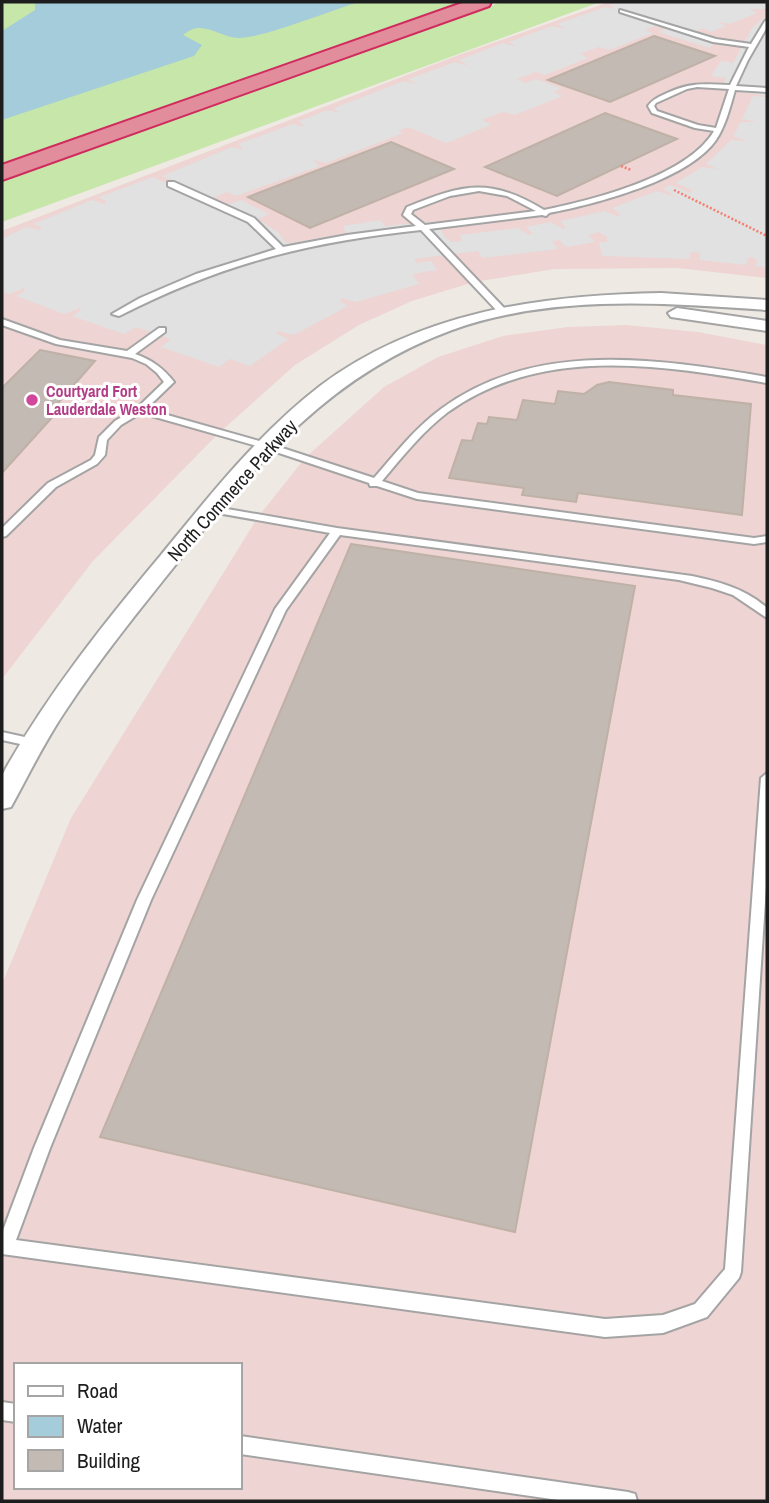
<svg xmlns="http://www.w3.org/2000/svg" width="769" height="1503" font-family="'Archivo Narrow',sans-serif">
<rect width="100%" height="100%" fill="#eeeae3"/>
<!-- commercial -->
<g fill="#eed4d2" fill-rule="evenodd">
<path d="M609 2H767V278L677 268 555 269 474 282 412 301 359 325 295 365 219 433 93 561 2 679V231L456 56Z"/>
<path d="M626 325 698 332 767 345V1501H2V984L71 818 258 517 305 458 384 387 438 357 503 336 568 327ZM16 1365H240V1487H16Z"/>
</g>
<!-- grass -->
<g fill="#c6e6aa">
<path d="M2 2H463L2 169Z"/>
<path d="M501 2H600L2 222V179Z"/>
</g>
<!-- parking -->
<g fill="#e1e1e1">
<path d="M619 2H767V9H749L757 13 730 24 718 22 726 26 711 32 703 28 695 32 718 39 710 48 658 32 665 29 655 26 645 30 653 33 609 50 599 47 580 54 588 58 545 75 536 72 517 79 525 83 536 79 561 88 554 92 563 96 515 115 503 112 482 120 491 125 446 143 408 127 399 131 403 133 326 163 313 160 320 166 236 196 227 192 212 198 162 176 232 147 244 150 238 144 293 124 305 127 299 121 328 110 339 113 334 108 404 81 416 84 409 79 455 62 468 66 459 60 503 43 517 47 509 42 552 26 566 29 557 24 605 7 616 9 609 5Z"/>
<path d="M763 18 767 19V96L721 89 726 78 711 76 721 61 733 63 752 28Z"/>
<path d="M753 96 767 97V268L756 266 757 260 751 257 748 258 746 265 700 260V253L695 252 690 253V259L602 256 599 242H607V237L599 232 588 235 595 242 566 247 559 240 552 241 558 249 482 258 478 251 414 259 417 263 431 261 437 270 412 274 419 284 356 302 341 298 340 301 348 306 294 335 278 331 277 334 288 339 250 366 230 359 219 367 161 347 171 339 136 327 124 334 72 316 81 310 80 308 64 314 16 296 25 291 24 288 9 294 2 292V239L26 227 40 230 41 227 33 224 92 200 105 204 106 201 99 197 153 177 219 208 241 200 269 214 258 219 279 233 285 242 291 243 346 233 343 226 380 220 385 226 437 221 445 238 452 242 462 241 460 235 518 228 529 235 532 233 526 227 551 222 563 229 566 227 560 221 604 211 619 217 620 214 612 208 657 191 678 198 663 189 670 185 690 193 692 190 676 183 702 167 718 169 706 164 731 140 747 141 733 136 741 122H757L742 119Z"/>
</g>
<!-- water -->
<path fill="#a5ccda" d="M35 2H359C332 10 263 38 239 38 217 37 203 18 183 35L202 45 194 56 2 120V31L35 10Z"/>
<!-- building -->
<g fill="#c2bab3" stroke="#bfb1a6" stroke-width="2">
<path d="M654 36 715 56 610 102 548 80Z"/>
<path d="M605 113 677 139 557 196 485 167Z"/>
<path d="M391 142 454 169 310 228 248 197Z"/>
<path d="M40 350 95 361 52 410 58 411 2 473V388Z"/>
<path d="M609 382 673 390V395L751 404 742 515 578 493 576 502 522 495 524 488 449 478 462 440 472 441 478 423 487 424 489 417 517 420 523 400 555 404 558 391 584 394 597 385Z"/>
<path d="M351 544 635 586 515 1232 100 1137Z"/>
</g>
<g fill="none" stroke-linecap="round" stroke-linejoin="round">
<defs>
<g id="service">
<path d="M620 10 716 39 751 44 765 21 767 20V27L748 60 736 86 767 88V92L735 90C730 107 726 125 716 140 688 180 596 204 549 213L546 216 542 215 429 229 505 309V313H499L421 230C308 242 221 264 119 316L112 314 140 298 196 274 276 249 248 222 168 186V182H174L254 218 283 247 347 235 416 226 403 215 407 207C464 184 489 177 544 210 593 200 688 176 714 131L695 128 652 113 648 106C653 99 659 97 667 93 691 82 704 84 730 85L749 47 713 42 620 12ZM697 87 729 89 716 128 698 125 657 111 654 106 656 103 687 89ZM479 191 507 196 536 211 425 225 411 214 413 210 450 196Z"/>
<path d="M2 319 60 340 127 351 159 328H165V332L135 354C152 360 163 368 174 382L146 409 270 444 374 478C395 454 415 428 441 409 535 339 659 359 767 377V383C661 365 542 345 448 412 423 431 402 457 382 481L418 493 754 538 767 536V542L754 544 417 499 377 486H370L369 483 264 448 141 413 121 425 107 440 105 455 97 464 56 487 6 536 2 537V528L48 483 91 460 95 455 99 437 115 421 137 408 164 382 157 373 146 364 132 358 56 344 2 325Z"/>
<path d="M210 506 337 528 692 576C720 582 746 589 767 608V618L733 595 712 588 679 580 340 535 286 610 151 900 50 1148 16 1240 605 1319 663 1315 695 1304 725 1269 761 778 767 773V871L741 1272 739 1278 707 1317 663 1333 605 1337 2 1254V1233L34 1148 137 900 275 609 330 533 206 511 205 509Z"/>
<path d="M2 732 38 740 40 743 34 747 2 740Z"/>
<path d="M2 1402 16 1404V1422L2 1420Z"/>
<path d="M240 1436 628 1492 635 1494 637 1501H565L240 1454Z"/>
</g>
<g id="minor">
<path d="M661 293 767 300V310C663 303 553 294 452 330 331 374 259 460 181 558 141 608 101 657 66 710 45 741 29 774 11 807L2 809V776L6 768C50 691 104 623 161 555 210 495 259 433 320 386 419 312 540 295 661 293Z"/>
<path d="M677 308 767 321V331L671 317 668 313Z"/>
</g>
<path id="motorway" d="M465 2H491L489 6 2 180V165Z"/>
</defs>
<!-- service casing -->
<use href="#service" stroke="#a4a4a4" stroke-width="4"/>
<!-- minor casing -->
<use href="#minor" stroke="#a4a4a4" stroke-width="4"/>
<!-- motorway casing -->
<use href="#motorway" stroke="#d02b5f" stroke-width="4"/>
<!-- path -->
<g stroke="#f47f6e" stroke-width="2.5" stroke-dasharray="2 2" stroke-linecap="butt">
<path d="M621 166 631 170"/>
<path d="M674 190 767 236"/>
</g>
<!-- service -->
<use href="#service" fill="#fff" fill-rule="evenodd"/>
<!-- minor -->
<use href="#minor" fill="#fff" fill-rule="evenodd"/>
<!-- motorway -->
<use href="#motorway" fill="#e28d9b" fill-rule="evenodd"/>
</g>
<!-- markers -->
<circle fill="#d1479c" stroke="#fff" stroke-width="2.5" cx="32" cy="400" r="7"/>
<g text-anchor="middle" stroke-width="6" stroke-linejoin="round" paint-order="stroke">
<!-- far-hotel labels -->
<g font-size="16" font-weight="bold" fill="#b23c85" stroke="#fff" text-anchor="start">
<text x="46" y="397">Courtyard Fort<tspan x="46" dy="18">Lauderdale Weston</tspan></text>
</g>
<!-- street labels -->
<g font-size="19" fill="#1d1d1d" stroke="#fff">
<text transform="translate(232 490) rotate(-48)" y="7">North Commerce Parkway</text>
</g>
</g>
<!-- border -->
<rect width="769" height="1503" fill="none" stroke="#1d1d1d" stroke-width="7"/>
<!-- legend -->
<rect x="14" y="1363" width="228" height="126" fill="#ffffff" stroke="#a5a5a5" stroke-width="2"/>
<rect x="28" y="1386" width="35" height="10" fill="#ffffff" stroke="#a5a5a5" stroke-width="2"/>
<text x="77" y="1398" font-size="21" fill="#1d1d1d">Road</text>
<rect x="28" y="1416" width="35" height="21" fill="#a5ccda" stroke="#a5a5a5" stroke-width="2"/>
<text x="77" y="1433" font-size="21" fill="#1d1d1d">Water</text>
<rect x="28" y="1450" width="35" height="21" fill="#c2bab3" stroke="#a5a5a5" stroke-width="2"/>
<text x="77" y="1468" font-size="21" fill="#1d1d1d">Building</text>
</svg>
